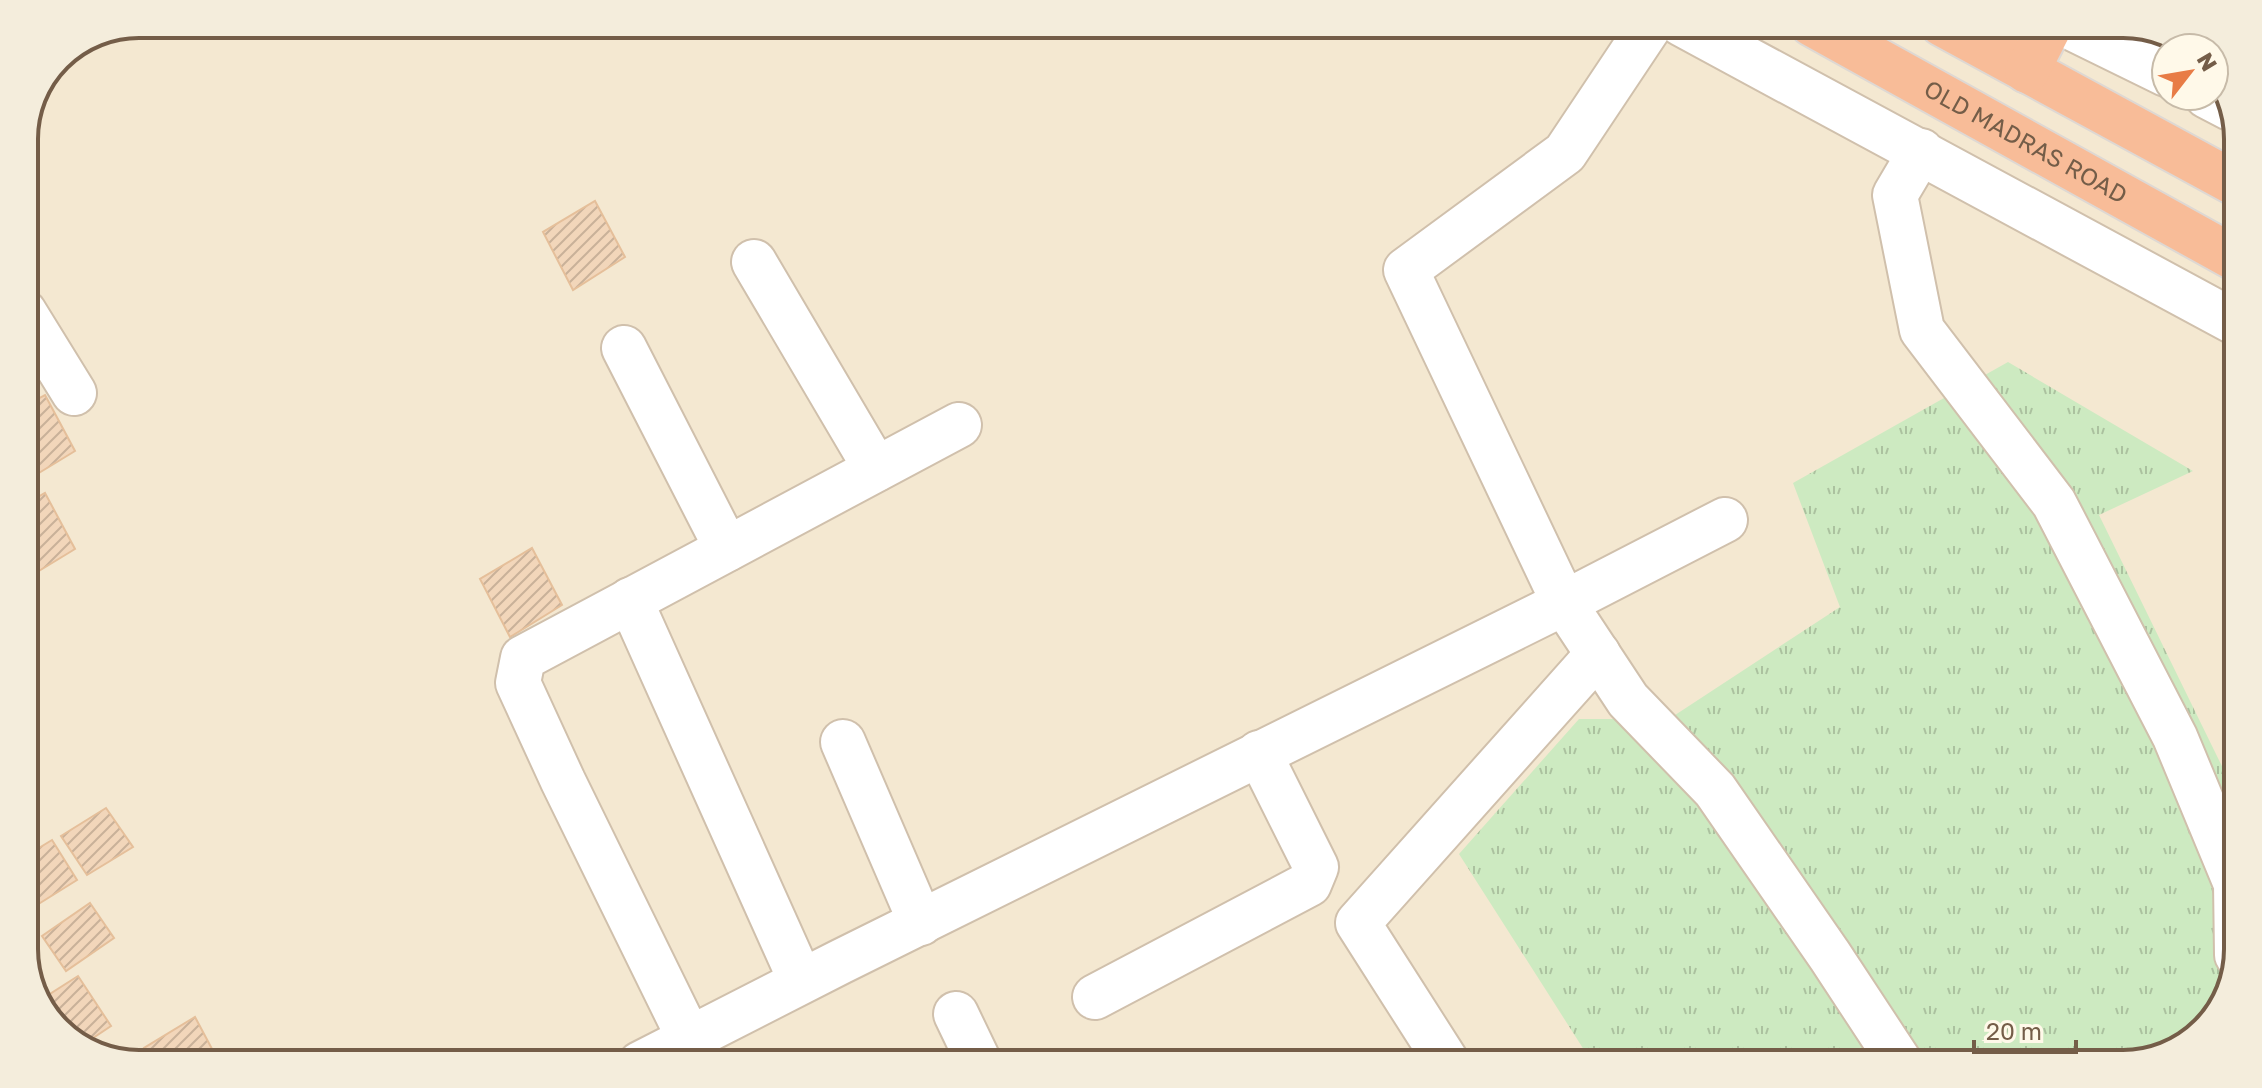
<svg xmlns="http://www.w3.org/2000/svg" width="2262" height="1088" font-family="'Golos Text',sans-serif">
<defs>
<pattern id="grass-tufts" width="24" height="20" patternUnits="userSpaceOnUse" patternTransform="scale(2)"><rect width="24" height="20" fill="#cdeac1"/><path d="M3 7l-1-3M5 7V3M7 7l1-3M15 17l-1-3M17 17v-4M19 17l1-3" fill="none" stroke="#abc19f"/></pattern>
<pattern id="building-hatch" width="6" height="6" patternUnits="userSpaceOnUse" patternTransform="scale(2)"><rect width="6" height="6" fill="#f2d6ba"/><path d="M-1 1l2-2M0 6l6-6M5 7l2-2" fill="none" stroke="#c9b199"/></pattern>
</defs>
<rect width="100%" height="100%" fill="#fcf5e2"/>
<!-- residential -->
<path fill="#f4e8d1" d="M139 24H2123L2173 36 2187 48H2166V96H2214V71L2218 75 2238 132V949L2226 999 2186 1045 2123 1064H139L89 1052 44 1013 24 957V132L58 57Z"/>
<!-- grass -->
<path fill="url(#grass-tufts)" d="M2008 362 2193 471 2099 515 2238 799V949L2226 999 2186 1045 2123 1064H1593L1459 854 1579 719H1669L1840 607 1793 483Z"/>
<!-- building -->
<g fill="url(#building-hatch)" stroke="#e5bf9a" stroke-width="2">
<path d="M595 201 625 257 573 290 543 232Z"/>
<path d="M45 395 75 451 24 482V406Z"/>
<path d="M45 493 75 549 24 580V505Z"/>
<path d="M532 548 562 605 510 637 480 579Z"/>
<path d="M106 808 133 847 87 875 61 836Z"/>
<path d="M52 840 77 880 24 913V857Z"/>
<path d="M90 903 114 938 66 971 42 936Z"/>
<path d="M78 976 111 1026 81 1046 44 1013 39 1001Z"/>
<path d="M195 1017 220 1064H152L144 1048Z"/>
</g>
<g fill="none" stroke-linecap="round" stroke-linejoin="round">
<defs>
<g id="minor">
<path d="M1682 24 2238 324"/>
<path d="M2064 24 2166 74"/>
<path d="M2207 96 2230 108"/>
<path d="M1921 151 1895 195 1922 330 2054 503 2175 737 2236 884 2237 955"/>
<path d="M754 262 876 469"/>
<path d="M24 312 74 393"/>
<path d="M624 348 727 549"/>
<path d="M1725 520 1564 603 1628 700 1715 790 1830 956 1901 1064"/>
<path d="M630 600 801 981"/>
<path d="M843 742 921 923"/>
<path d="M1095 997 1309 884 1316 867 1259 753"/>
<path d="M956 1014 980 1064"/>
<path d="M689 1038 563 781 518 683 523 658 959 425"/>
<path d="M640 1064 840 962 1564 603 1406 270 1565 153 1651 24"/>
<path d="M1448 1064 1358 923 1598 654"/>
</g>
<g id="highway">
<path id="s1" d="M1812 24 2238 260"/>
<path d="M1942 24 2238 185"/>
<path d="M2027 71 2051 24"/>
</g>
</defs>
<!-- minor casing -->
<use href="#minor" stroke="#d0c0ac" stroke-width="48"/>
<!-- highway casing -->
<use href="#highway" stroke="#ded8d3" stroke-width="48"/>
<!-- minor -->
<use href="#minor" stroke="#fff" stroke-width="44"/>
<!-- highway -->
<use href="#highway" stroke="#f8bc98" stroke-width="44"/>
</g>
<g text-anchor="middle" stroke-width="7" stroke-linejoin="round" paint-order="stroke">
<!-- street labels -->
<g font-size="24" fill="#745d48" stroke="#fff9e9">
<text dy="8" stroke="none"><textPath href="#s1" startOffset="244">OLD MADRAS ROAD</textPath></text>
</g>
</g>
<!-- crop -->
<path d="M0 0H2262V1088H0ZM139 38H2123A101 101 0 0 1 2224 139V949A101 101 0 0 1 2123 1050H139A101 101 0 0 1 38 949V139A101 101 0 0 1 139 38Z" fill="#f4eddc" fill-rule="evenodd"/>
<path fill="none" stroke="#745d48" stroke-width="4" d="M139 38H2123A101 101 0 0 1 2224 139V949A101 101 0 0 1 2123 1050H139A101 101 0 0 1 38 949V139A101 101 0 0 1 139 38Z"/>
<!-- north arrow -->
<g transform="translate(2190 72) rotate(59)"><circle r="38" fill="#fff9e9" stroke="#c7bba9" stroke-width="2"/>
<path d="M0-6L14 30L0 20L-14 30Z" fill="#e87c46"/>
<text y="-12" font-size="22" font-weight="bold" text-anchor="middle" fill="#745d48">N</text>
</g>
<!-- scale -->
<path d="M1974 1040v12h102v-12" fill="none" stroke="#745d48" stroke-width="4"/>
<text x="1986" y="1040" font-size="24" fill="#745d48" stroke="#fff9e9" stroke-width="6" paint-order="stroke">20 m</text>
</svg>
